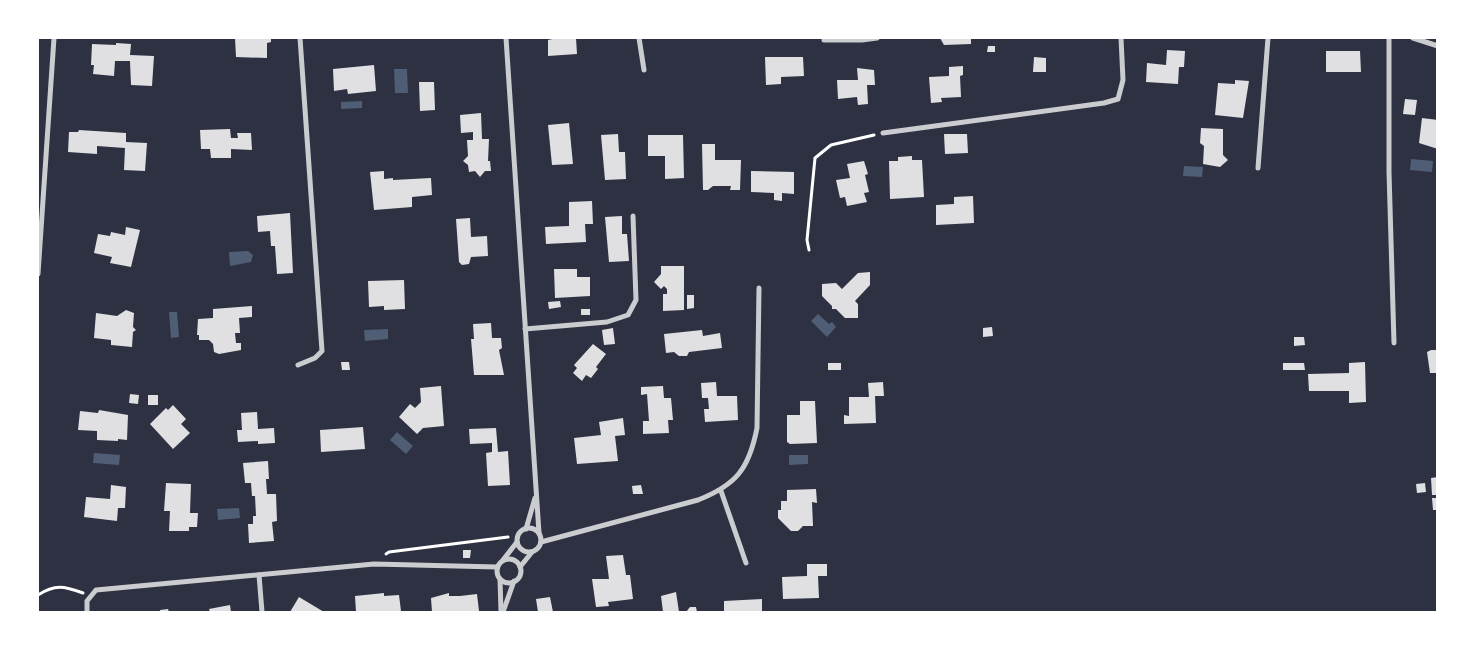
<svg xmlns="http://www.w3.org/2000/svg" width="1475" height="650" font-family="Quicksand,sans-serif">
<rect width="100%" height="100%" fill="#2d3142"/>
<!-- water -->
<g fill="#4f5d75">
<path d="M394 69H407L408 93H395Z"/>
<path d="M362 101V108L341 109V102Z"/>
<path d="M1411 159 1433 161 1432 172 1410 170Z"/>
<path d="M1184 166 1203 167 1202 177 1183 176Z"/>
<path d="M248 251 253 255 251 262 230 266 229 252Z"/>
<path d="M169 312H177L179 337 171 338Z"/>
<path d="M818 314 829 324 832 322 836 327 827 337 811 321Z"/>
<path d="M388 329V339L365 341 364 330Z"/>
<path d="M397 432 413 446 406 454 390 440Z"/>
<path d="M94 453 120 455 119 465 93 463Z"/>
<path d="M789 455H808V464L789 465Z"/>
<path d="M239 508 240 518 218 520 217 509Z"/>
</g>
<!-- building -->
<g fill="#e0e0e3">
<path d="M235 38H271V42L267 43V58L236 57Z"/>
<path d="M557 38H576L577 54 548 56V40Z"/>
<path d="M940 38H971V44L944 45Z"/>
<path d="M116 43 131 44 130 55 154 56 152 86 131 85 130 61H115L114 76 93 74 94 65H91L92 44 116 45Z"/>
<path d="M988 46H995V52H987Z"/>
<path d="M1167 50 1185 51 1184 67H1179L1178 84 1146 82 1147 63 1166 65Z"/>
<path d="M1326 51H1360L1361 72H1326Z"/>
<path d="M765 57H803L804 76 781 77V84L766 85Z"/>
<path d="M1034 57 1046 58V72H1033Z"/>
<path d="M374 65 376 91 348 94 347 89 334 91 333 69Z"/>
<path d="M963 66V75L960 76 961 97 941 98 942 102 931 103 929 77 949 76V67Z"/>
<path d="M857 68 874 70 875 85H867L868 104 858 105 857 97 838 99 837 80H858Z"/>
<path d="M1235 80 1249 81 1243 118 1215 115 1218 83 1235 84Z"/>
<path d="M419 82H434L435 110 420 111Z"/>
<path d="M1405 99 1417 100 1415 115 1403 114Z"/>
<path d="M481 113 482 139H489L488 161H490L491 171H485L480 177 475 171 469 172 468 165 463 161 468 156 467 140H473V132L461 133 460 115Z"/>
<path d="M1422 118 1438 120V149L1419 143Z"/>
<path d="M569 123 573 164 552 165 548 125Z"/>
<path d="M1201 128 1223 129V155L1228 160 1220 167 1203 164 1204 146 1200 143Z"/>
<path d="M230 129 231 138H238L237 133H251L252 150 231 149V158H211L210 149H201L200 130Z"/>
<path d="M79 130 126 133V142L147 143 145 171 124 170 125 148 97 146V154L68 152 69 132H78Z"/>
<path d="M618 134 619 152H625L626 179 605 180 601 135Z"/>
<path d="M944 134H967L968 153 945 154Z"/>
<path d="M648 135H683L684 178 665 179V156H648Z"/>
<path d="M702 144H715V160H741L740 190H730L731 186H713L708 190H703Z"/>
<path d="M912 156V160H922L924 197 890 199 889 161H898V157Z"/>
<path d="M864 161 868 174 865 175 869 192 864 193 867 202 847 206 845 197 840 198 836 180 850 178 847 164Z"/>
<path d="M384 171V179L393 178V180L431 178 432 195 412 197V207L374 210 370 172Z"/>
<path d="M751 171 794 172V194L782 193V201L774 200V193L751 192Z"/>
<path d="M973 196 974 223 936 225V205L954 204V197Z"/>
<path d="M592 201 593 224H585L586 242 546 244 545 227 569 226V202Z"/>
<path d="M290 213 293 273 277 274 275 246H271L270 231 258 232 257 216Z"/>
<path d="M622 216V234H627L629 261 609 262 605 217Z"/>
<path d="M470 218 471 237 487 236 488 256 471 257 469 264 462 265 459 262 456 219Z"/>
<path d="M126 227 140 230 131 267 110 263 112 257 94 253 98 234 110 236 111 232 125 235Z"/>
<path d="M661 266H684V310L663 311V294H667V289L664 286 661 289 654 282 661 274Z"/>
<path d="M554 269H577V277H590V296L555 298Z"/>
<path d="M870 272V285L855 301 858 304V318H845L836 309H832V306L822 296V284L836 283 842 289 858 273Z"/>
<path d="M404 280 405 309 384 310V306L369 307 368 281Z"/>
<path d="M687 295H694V308L687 309Z"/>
<path d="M560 301 561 307 549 309 548 302Z"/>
<path d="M252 306V317L239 318 240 333H235L236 343H241V350L219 354 214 352 213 344 209 340H199V335H197L198 319 213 318V309Z"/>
<rect x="581" y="309" width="9" height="6"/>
<path d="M126 310 134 313 133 327 136 330 133 332 132 347 111 345V340L94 338 96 313 117 316Z"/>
<path d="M491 323 492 338H501L502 348 499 350 504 375H474L471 339H474L473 324Z"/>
<path d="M992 327 993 336 983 337V328Z"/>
<path d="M613 328 615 344 604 345 602 330Z"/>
<path d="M702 330 703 336 720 333 722 348 689 352 687 356H679L674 352 666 353 664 334Z"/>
<path d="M1294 337H1304L1305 345 1294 346Z"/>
<path d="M593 344 606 354 596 367 598 369 591 378 586 375 582 381 573 373 577 368 574 365Z"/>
<path d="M1431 350H1438V373H1430L1427 352Z"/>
<path d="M341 362H349L350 370H342Z"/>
<path d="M1365 362 1366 402 1349 403V391H1309L1308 374 1349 373V363Z"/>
<rect x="828" y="363" width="13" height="7"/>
<path d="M1283 363H1304L1305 370H1283Z"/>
<path d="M716 382 717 396H737L738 420 705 422 704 409H709L708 398H702L701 383Z"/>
<path d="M883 382 884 396H875L876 423 844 424V415L849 416V397H869L868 383Z"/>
<path d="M441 386 444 426 423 428 417 434 399 417 410 404 415 408 421 402 420 388Z"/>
<path d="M663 386 664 398H671L673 420H668L669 433 643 434V421H649L647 394 641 395V387Z"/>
<path d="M130 394 139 395 138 404 129 403Z"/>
<rect x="148" y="395" width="10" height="10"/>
<path d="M800 401H815L817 443 790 444 787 442V415H800Z"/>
<path d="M173 405 186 419 181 424 190 433 173 449 150 424 166 408 168 410Z"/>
<path d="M99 410 128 415 127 440 118 439V441L97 440V431L78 430 80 411 98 413Z"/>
<path d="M257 412 258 429 274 428 275 443 258 444V441L238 442 237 430H242L241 413Z"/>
<path d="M623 418 625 435 615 436 618 461 577 464 574 438 601 435 599 422Z"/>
<path d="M363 427 365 449 321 452 320 430Z"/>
<path d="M496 428 498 452 508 451 510 485 488 486 486 453 492 452V443L470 444 469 429Z"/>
<path d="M268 461 269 479H266L267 494H276L277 521 272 522 274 541 249 543 248 524H253V516H256L255 496H252L251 483H245L243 463Z"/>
<path d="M1438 477V495H1432L1431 478Z"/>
<path d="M166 483 191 484 190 513H198L197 527H189V531H169L170 511H164Z"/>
<path d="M1425 483 1426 492 1417 493 1416 484Z"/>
<path d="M111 485 126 487 125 508H118L117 521 84 517 86 497 110 499Z"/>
<path d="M641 485 643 494H633L632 486Z"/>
<path d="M816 489 817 503 812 502 813 526H803L798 531H791L778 518V510H781V501H787V490Z"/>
<path d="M1432 498H1438V510H1433Z"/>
<path d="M463 550H471L470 558H463Z"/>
<path d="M623 555 626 575H630L633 599 608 602 609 606 596 607 592 579H609L606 556Z"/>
<path d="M807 564H827V576H818L819 598 783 599 782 577 807 576Z"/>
<path d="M676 592 679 612H663L661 596Z"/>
<path d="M384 593V596L399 595 401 611 356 612 355 596Z"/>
<path d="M449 593V596H460L477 594 479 611 432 612 431 598Z"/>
<path d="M299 597 324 612H290Z"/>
<path d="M550 597 553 612H538L536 599Z"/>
<path d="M762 599V612H724V601Z"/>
<path d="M230 605 231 612H210L209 609Z"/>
<path d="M690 607H696L697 612H686Z"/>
<path d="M168 609 169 612H160V610Z"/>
</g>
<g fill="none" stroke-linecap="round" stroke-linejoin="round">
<!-- path -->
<g stroke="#fff" stroke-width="3">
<path d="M809 250 807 240 815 158 831 145 874 135"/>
<path d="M386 554 389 552 508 537"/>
<path d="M38 595C55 584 64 586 83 593"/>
</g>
<!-- minor -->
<g stroke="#caccd0" stroke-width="5">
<path d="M506 38 539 533"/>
<path d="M639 38 644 70"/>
<path d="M1389 38V172L1394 343"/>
<path d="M1413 38 1438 46"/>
<path d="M824 40H862L877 38"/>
<path d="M883 133 1104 103 1118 99 1123 80 1121 38"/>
<path d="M1258 168 1268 38"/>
<path d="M38 274 54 38"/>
<path d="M525 329 607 322 628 315 636 300 633 216"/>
<path d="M298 365 315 358 322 351 300 38"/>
<path d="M721 491 746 563"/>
<circle cx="529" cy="540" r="12"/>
<path d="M526 529 535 498"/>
<path d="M541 542 698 500C736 485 749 469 757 428L759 288"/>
<circle cx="509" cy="571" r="12"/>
<path d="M503 560 517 542"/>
<path d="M520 567 532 552"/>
<path d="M259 575 262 612"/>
<path d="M500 579 501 612"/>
<path d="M87 612V601L96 590 374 564 497 567"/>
<path d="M503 612 514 581"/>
</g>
</g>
<!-- border -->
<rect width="1475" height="650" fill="none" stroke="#ffffff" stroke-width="78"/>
</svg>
